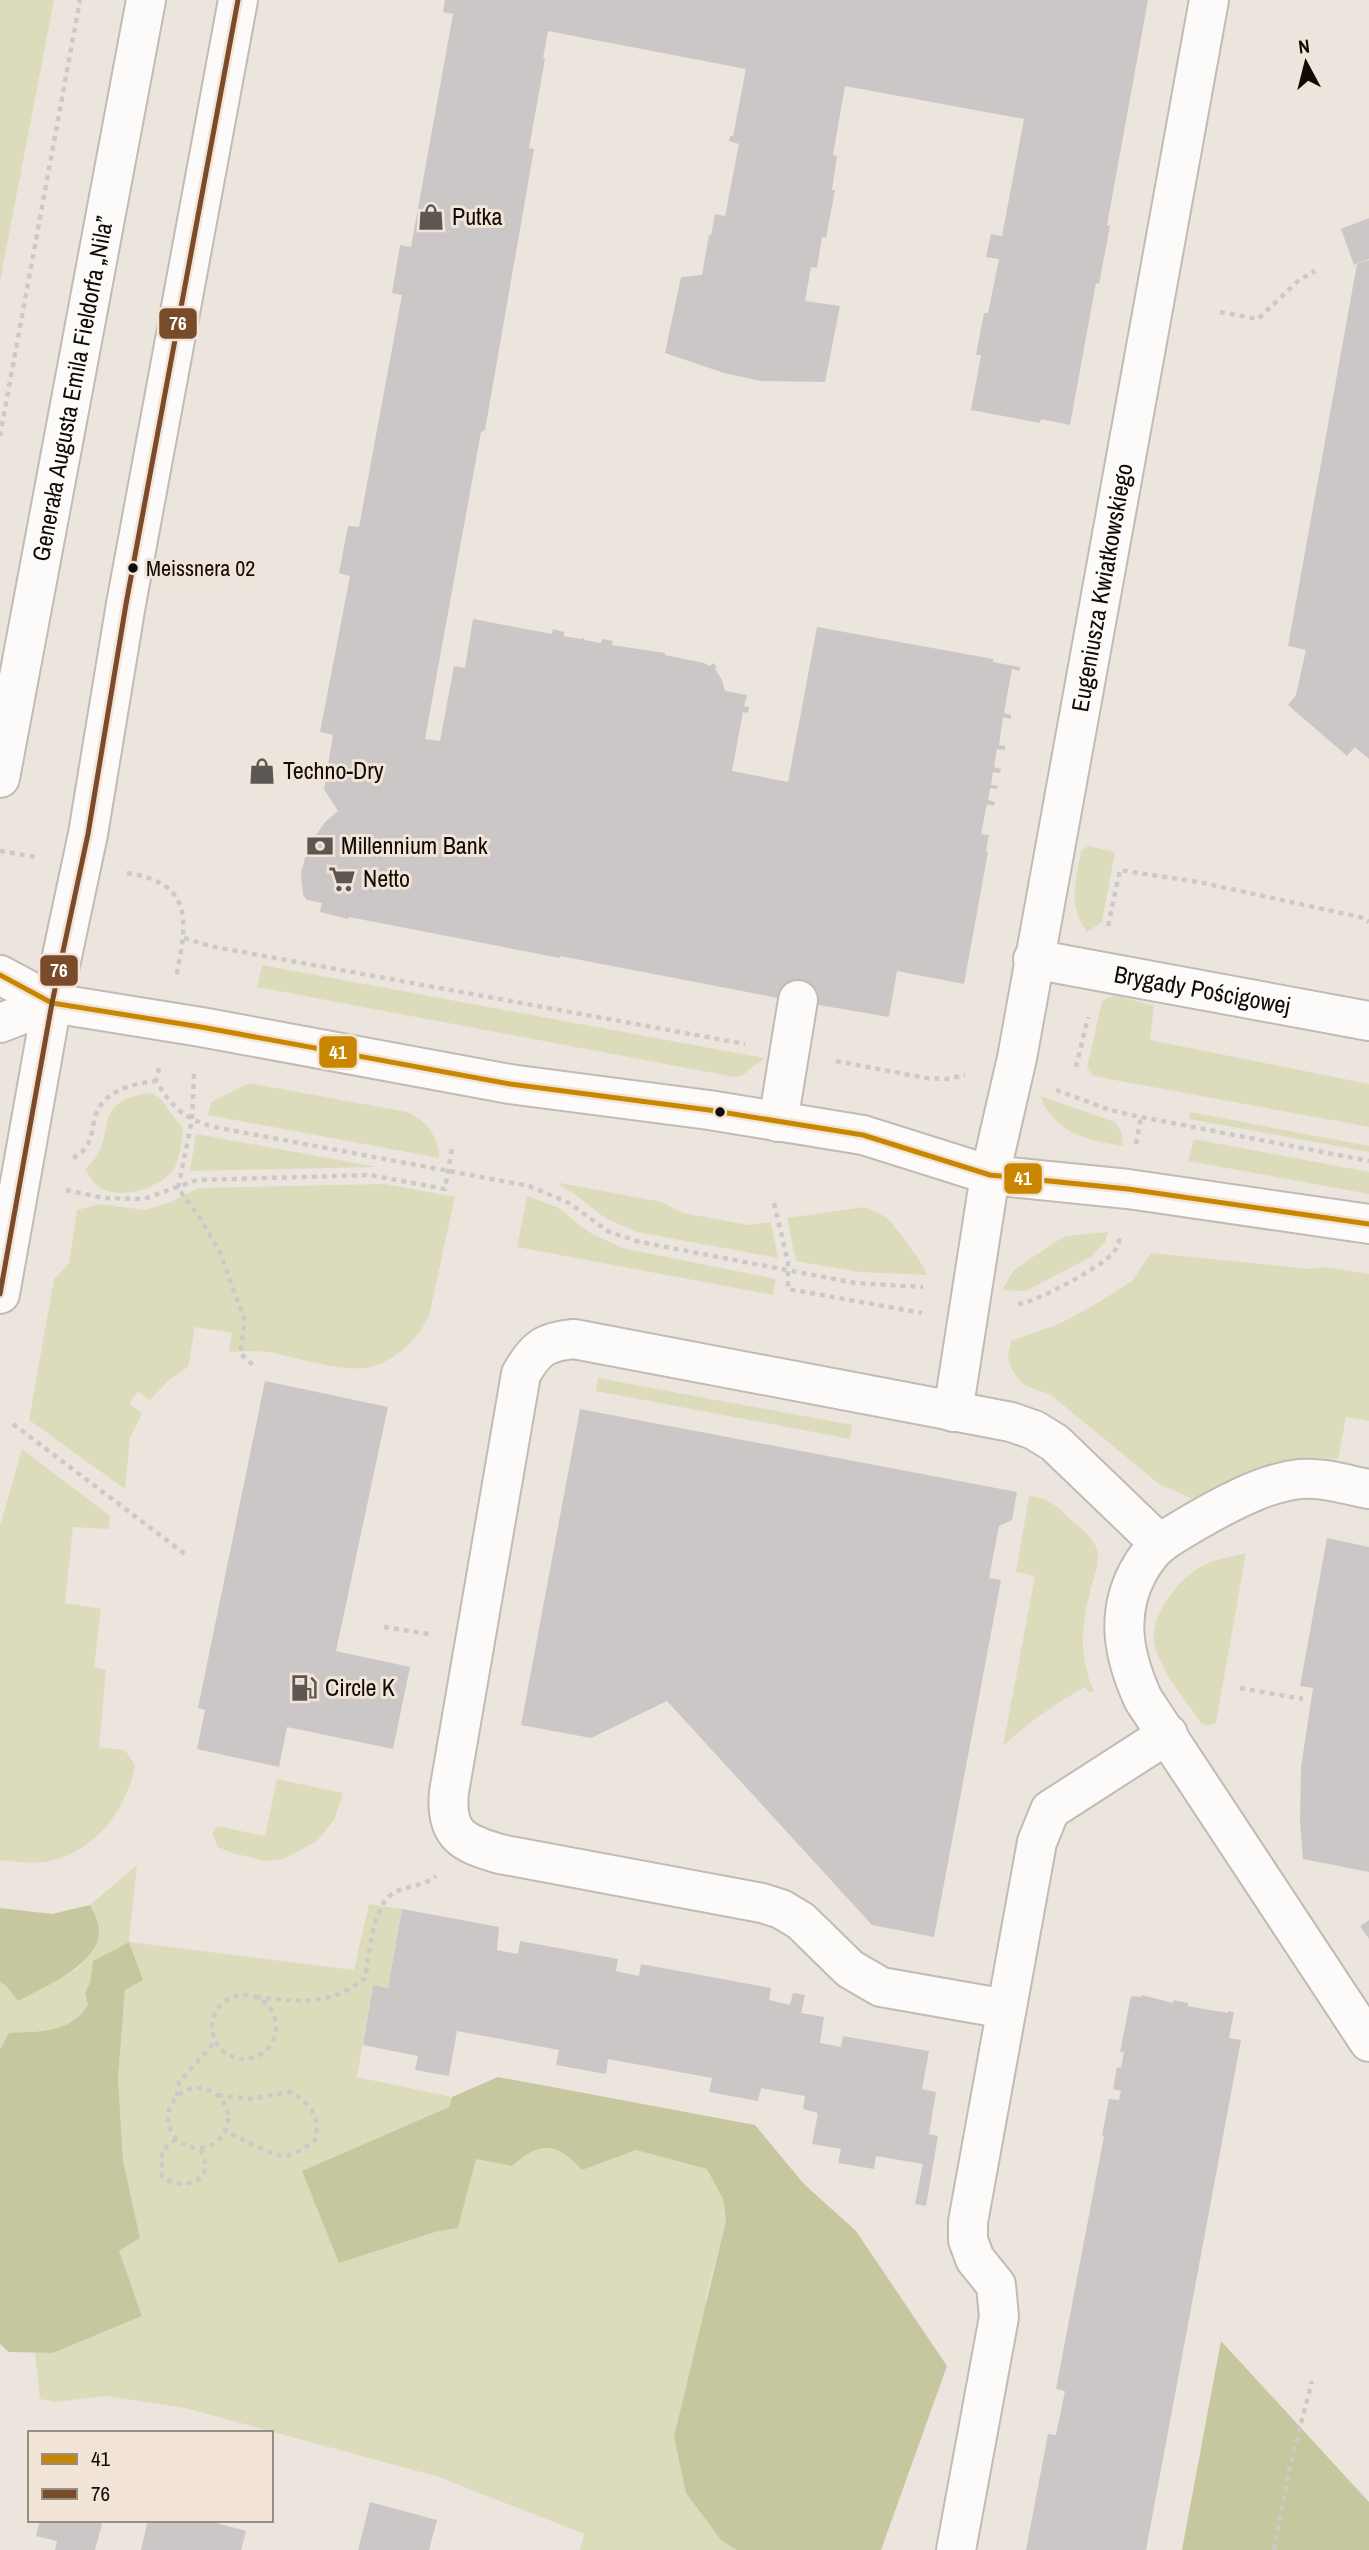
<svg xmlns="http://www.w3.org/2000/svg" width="1369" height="2550" font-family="'Archivo Narrow',sans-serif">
<rect width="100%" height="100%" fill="#ece5dd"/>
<!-- green -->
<g fill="#dcdcbd">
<path d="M0 0H54L0 281Z"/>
<path d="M1088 846 1115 852 1102 922 1087 932C1067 904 1076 883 1081 851Z"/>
<path d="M262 965 764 1058 743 1075 734 1077 257 987Z"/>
<path d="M1115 995 1154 1006 1150 1040 1369 1084V1127L1093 1076 1087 1068 1102 1001Z"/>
<path d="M249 1083 407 1112C426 1120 439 1137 439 1158L208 1115 211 1102Z"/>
<path d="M152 1093 160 1098 183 1129C182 1140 180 1157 175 1167 164 1187 123 1200 103 1189 94 1185 90 1177 85 1169 122 1140 84 1101 152 1093Z"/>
<path d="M1040 1096 1115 1122 1121 1131 1123 1146C1086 1139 1056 1135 1040 1096Z"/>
<path d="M1190 1112 1369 1146V1152L1189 1119Z"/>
<path d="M196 1134 377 1167 190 1171Z"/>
<path d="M1194 1139 1369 1172V1194L1188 1161Z"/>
<path d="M560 1183 662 1202 683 1213 748 1225 771 1222 778 1258 637 1232 605 1218 573 1193 559 1185Z"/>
<path d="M385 1184 455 1197 429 1316C418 1338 399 1358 374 1366 346 1375 297 1357 267 1352 255 1351 242 1351 229 1352L232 1333 195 1327 188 1367 169 1380 150 1400 138 1392 129 1404 142 1413 130 1438 125 1489 29 1420 54 1279 69 1263 77 1210 100 1204 145 1210 171 1202 198 1188Z"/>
<path d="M527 1196 557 1207 589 1232 622 1248 776 1279 773 1295 517 1247Z"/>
<path d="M865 1207C871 1210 879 1213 885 1217 894 1223 924 1264 927 1275L859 1272 796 1261 787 1218Z"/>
<path d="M1108 1232 1105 1242 1091 1257 1026 1291 1002 1290 1014 1270 1055 1242 1066 1236Z"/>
<path d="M1151 1253 1311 1269 1326 1267 1369 1274V1421L1346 1417 1338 1459 1302 1458 1283 1462 1195 1500 1159 1484 1051 1395 1026 1386 1019 1380 1012 1370 1008 1356 1011 1341 1061 1323 1101 1301 1132 1281Z"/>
<path d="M598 1378 852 1425 850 1439 596 1391Z"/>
<path d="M22 1449 110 1516 109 1529 73 1527 65 1603 101 1609 94 1667 106 1670 99 1747 125 1750 135 1765C128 1807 97 1849 54 1860 36 1865 18 1862 0 1860V1526Z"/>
<path d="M1029 1496C1051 1499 1054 1504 1069 1518 1080 1528 1093 1536 1097 1550 1101 1563 1093 1579 1090 1592 1081 1625 1079 1660 1094 1691L1090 1693 1085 1687C1056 1703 1028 1723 1003 1746L1035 1576 1016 1572Z"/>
<path d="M1246 1553 1216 1723 1208 1726 1202 1724C1186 1701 1163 1674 1155 1647 1147 1619 1177 1581 1200 1567 1214 1559 1231 1557 1246 1553Z"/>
<path d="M277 1779 343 1793 334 1820 317 1841 284 1859 265 1861 232 1853 218 1847 212 1834 217 1826 265 1836Z"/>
<path d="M137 1865 129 1942 354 1970 369 1904 402 1909 388 1988 373 1986 357 2077 452 2097 449 2107 302 2171 435 2232 458 2228 476 2158 512 2166C541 2141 556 2142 582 2170L636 2150 708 2169 723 2199 726 2220 706 2298 721 2540 736 2550H580L584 2534 439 2477 185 2408 106 2396 55 2402 40 2399 35 2353H53L142 2316 118 2251 140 2238 123 2160 118 2079 129 1942 93 1961 90 1983 85 1993 88 2005 83 2014 67 2025 48 2032 33 2031 0 2050V1982L6 1986 76 1970 94 1950 98 1922 90 1905Z"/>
</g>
<!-- forest -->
<g fill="#c7c79f">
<path d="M90 1905C94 1913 99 1922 99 1931 100 1964 42 1988 18 2001L6 1986 0 1982V1908L52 1914Z"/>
<path d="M129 1942 143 1980 125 1990 118 2079 123 2160 140 2238 119 2251 142 2316 53 2353 9 2352 0 2344V2050L9 2033C39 2031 70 2034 88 2005L85 1993 90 1983 93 1961Z"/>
<path d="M498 2077 755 2125 804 2184 856 2231 947 2366 881 2550H736L721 2540 686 2493 674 2437 726 2220 723 2199 707 2169 636 2150 582 2170C556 2142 541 2141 512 2166L476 2159 458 2228 435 2232 339 2263 302 2171 449 2107 452 2097Z"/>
<path d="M1221 2341 1369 2502V2550H1182Z"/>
</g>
<!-- building -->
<g fill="#ccc7c7">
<path d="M445 0H1148L1107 225 1110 226 1099 284 1096 283 1070 425 1041 419 1040 423 971 410 981 355H976L984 313H988L999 259 986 257 991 234 1002 236 1024 119 845 86 833 155 837 156 832 190H835L826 238 822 237 817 268 811 267 805 301 840 306 825 382 761 381 724 373 665 353 681 277 702 275 709 235H711L715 214 725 216 739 144 729 141 730 136H733L746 69 548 31 543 58 545 59 529 148 534 149 485 430 481 432 425 739 440 741 454 666 465 668 473 619 552 634 553 629 564 632V636L580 639 584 638V640L601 643 602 639 613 641 612 645 665 653V655L704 663 710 666 713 663 717 667 715 669 722 680 725 691 747 695 744 706 749 707 748 713 743 712 732 771 788 782 817 627 993 659V662L1020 667V671L1012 669 1004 713 1011 715V719L1003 717 999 745 1005 746V750L997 749 994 767 1001 769 1000 773 993 772 991 785 998 786 997 789 990 788 988 800 995 802 994 806 987 804 981 834 989 835 986 851 988 852 964 984 897 971 889 1017 778 998 560 956V958L349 917 348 919 320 912 322 903 307 900 303 895 301 873 308 847 325 822 338 811 324 789 333 735 320 732 350 576 339 573 348 526 359 527 402 295 392 293 400 245 411 247 453 14 443 12Z"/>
<path d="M1369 218V259L1354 265 1341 229Z"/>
<path d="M1369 260V759L1355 747 1347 756 1288 705 1296 695 1306 650 1288 646 1357 264Z"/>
<path d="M265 1381 388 1407 336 1651 410 1667 393 1749 287 1727 279 1767 197 1749 205 1710 198 1708Z"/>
<path d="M580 1409 1017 1492 1012 1520 999 1526 989 1578 1001 1580 934 1937 872 1925 667 1701 591 1738 521 1725Z"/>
<path d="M1327 1538 1369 1547V1872L1303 1859 1300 1822 1301 1767 1313 1688 1300 1686Z"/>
<path d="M402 1909 499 1927 497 1950 518 1954 520 1941 618 1959 616 1971 639 1976 641 1964 771 1988 769 2000 790 2005 793 1993 805 1995 801 2013 824 2017 820 2043 841 2047 843 2036 929 2051 922 2089 936 2092 929 2134 938 2136 926 2206 915 2204 923 2164 876 2156 874 2169 838 2163 841 2149 812 2144 818 2113 803 2109 805 2096 761 2088 758 2101 709 2092 712 2078 608 2059 606 2074 556 2065 559 2050 457 2031 449 2076 415 2070 418 2056 363 2045 373 1985 388 1988Z"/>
<path d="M1369 1920V1939L1360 1926Z"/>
<path d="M1142 1995 1173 2003V2000L1188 2003V2006L1204 2009 1228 2013V2011L1234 2012 1229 2038 1241 2040 1146 2550H1026L1048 2434 1056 2435 1065 2391 1056 2389 1104 2136 1102 2135 1109 2099 1119 2100 1121 2091 1113 2089 1117 2067 1121 2068 1124 2052H1120L1131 1996 1141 1997Z"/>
<path d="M370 2502 437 2520 429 2550H358Z"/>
<path d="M40 2520H103L95 2550H55L57 2541 36 2536Z"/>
<path d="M148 2520H206L246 2531 241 2550H141Z"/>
</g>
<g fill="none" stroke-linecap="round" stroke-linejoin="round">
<defs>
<g id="minor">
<path id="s1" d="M0 778 146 0"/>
<path id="s2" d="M1033 959 1369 1021"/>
<path d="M0 975 52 1003 201 1027 510 1084 709 1110 863 1135 990 1175 1128 1189 1369 1224"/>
<path d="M0 1023 52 1003"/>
<path d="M778 1122 798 1000"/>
<path d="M0 1294 52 1003 88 834 126 604 238 0"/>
<path id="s3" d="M953 1412 990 1175 1017 1058 1209 0"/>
<path d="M1369 1489C1347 1485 1323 1477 1300 1479 1271 1482 1242 1496 1216 1510 1198 1520 1178 1531 1161 1543 1151 1551 1144 1561 1138 1572 1115 1615 1124 1657 1143 1699L1369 2042"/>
<path d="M1006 2009 881 1987 850 1969 801 1921 781 1909 762 1903 500 1854C462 1843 445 1835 449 1792L521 1374C536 1348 544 1342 574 1339L1011 1422 1034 1430 1055 1443 1160 1544"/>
<path d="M956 2550 999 2317 996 2285 975 2259 968 2240V2222L1037 1842 1050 1810 1168 1734"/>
</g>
</defs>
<!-- minor casing -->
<use href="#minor" stroke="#c0bbb4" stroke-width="42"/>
<!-- path -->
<g stroke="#cccac7" stroke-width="4.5" stroke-dasharray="5 5" stroke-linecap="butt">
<path d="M1220 312 1258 319 1299 280 1315 271"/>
<path d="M0 436 80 0"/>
<path d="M0 851 36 857"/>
<path d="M127 873C195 883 187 923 176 977"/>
<path d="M1108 926 1120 870 1199 882 1364 918 1369 922"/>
<path d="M184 938 210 946 745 1044"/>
<path d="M836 1061 926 1078 947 1079 965 1075"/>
<path d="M1076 1067 1088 1017"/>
<path d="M159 1068 156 1081C173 1108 183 1118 214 1127L529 1186 569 1203 609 1232 640 1242 855 1283 923 1287"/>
<path d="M194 1074 192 1120 178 1188 200 1218 220 1253 245 1321 240 1353 254 1366"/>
<path d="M1056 1090 1110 1110 1141 1117 1369 1161"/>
<path d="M1136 1144 1141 1117"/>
<path d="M73 1158C90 1149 91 1138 94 1121 100 1091 131 1084 156 1081"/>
<path d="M66 1190 104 1198 144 1199 197 1180 370 1175 445 1189 452 1148"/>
<path d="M774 1203 788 1262V1289L922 1313"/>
<path d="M1018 1304C1037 1302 1097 1269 1111 1255 1117 1249 1119 1243 1120 1235"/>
<path d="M13 1424 185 1554"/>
<path d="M384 1627 429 1634"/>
<path d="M1240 1688 1303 1699"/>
<circle cx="244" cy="2027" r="32"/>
<path d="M256 1997C299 2002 331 2006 365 1978 370 1954 372 1904 395 1892 409 1885 424 1886 436 1876"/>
<circle cx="198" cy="2118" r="30"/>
<path d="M218 2095 250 2099 290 2092C310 2103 321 2116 315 2140 307 2146 297 2154 286 2156 273 2157 239 2137 224 2131"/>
<path d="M177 2096 179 2082 216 2041"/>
<path d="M176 2139 162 2151V2176C174 2188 207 2187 205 2164 205 2159 201 2152 200 2148"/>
<path d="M1274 2550 1289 2470 1312 2381"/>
</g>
<!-- minor -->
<use href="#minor" stroke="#fcfbfa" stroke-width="38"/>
<defs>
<path id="bus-1" d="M0 975 52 1003 201 1027 510 1084 709 1110 863 1135 990 1175 1128 1189 1369 1224"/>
<path id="bus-2" d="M0 1294 52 1003 88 834 126 604 238 0"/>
</defs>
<!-- bus-1 casing -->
<use href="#bus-1" stroke="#f2e5d7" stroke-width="10"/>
<!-- bus-2 casing -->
<use href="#bus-2" stroke="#f2e5d7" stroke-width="10"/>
<!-- bus-1 -->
<use href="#bus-1" stroke="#c98701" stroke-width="5"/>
<!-- bus-2 -->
<use href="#bus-2" stroke="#7a4b2a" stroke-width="5"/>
</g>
<!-- icons -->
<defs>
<symbol id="shop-bare" viewBox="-9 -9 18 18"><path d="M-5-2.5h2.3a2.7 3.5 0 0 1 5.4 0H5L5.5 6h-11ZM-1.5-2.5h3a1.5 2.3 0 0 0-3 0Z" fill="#5c5752" stroke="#f2e5d7" stroke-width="2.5" paint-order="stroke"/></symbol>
<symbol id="bank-bare" viewBox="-9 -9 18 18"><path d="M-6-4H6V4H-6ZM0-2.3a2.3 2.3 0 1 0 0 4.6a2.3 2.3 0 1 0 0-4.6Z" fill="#5c5752" stroke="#f2e5d7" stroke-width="2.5" paint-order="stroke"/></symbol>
<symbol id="supermarket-bare" viewBox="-9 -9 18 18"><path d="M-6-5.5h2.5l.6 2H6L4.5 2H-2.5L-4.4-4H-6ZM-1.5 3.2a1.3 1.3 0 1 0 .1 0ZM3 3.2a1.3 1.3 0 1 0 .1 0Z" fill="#5c5752" stroke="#f2e5d7" stroke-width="2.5" paint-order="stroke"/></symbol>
<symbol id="fuel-bare" viewBox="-9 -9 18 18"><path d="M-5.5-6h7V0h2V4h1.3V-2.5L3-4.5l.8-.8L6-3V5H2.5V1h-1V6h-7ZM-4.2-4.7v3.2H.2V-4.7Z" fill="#5c5752" stroke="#f2e5d7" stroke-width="2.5" paint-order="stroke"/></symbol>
</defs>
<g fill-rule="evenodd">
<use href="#shop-bare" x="412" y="198" width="38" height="38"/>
<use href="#shop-bare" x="243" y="752" width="38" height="38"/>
<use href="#bank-bare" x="301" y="827" width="38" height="38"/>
<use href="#supermarket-bare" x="323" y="860" width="38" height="38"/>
<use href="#fuel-bare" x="285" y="1669" width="38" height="38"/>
</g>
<!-- markers -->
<g fill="#0f0b07" stroke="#f2e5d7" stroke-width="2.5">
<circle cx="133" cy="568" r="6"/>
<circle cx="720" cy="1112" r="6"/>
</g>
<g text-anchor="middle" stroke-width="6" stroke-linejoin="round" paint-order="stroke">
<!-- bus labels -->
<g font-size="22" fill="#0f0b07" stroke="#f2e5d7" text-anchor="start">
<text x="146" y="576">Meissnera 02</text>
</g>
<!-- poi labels -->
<g font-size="24" fill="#0f0b07" stroke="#f2e5d7" text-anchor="start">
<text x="452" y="225">Putka</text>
<text x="283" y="779">Techno-Dry</text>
<text x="341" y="854">Millennium Bank</text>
<text x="363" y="887">Netto</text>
<text x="325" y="1696">Circle K</text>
</g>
<!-- street labels -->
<g font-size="24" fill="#0f0b07" stroke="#f2e5d7">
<text dy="8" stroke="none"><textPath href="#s1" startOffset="396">Generała Augusta Emila Fieldorfa „Nila”</textPath></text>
<text dy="8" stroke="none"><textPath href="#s3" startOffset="838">Eugeniusza Kwiatkowskiego</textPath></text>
<text dy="8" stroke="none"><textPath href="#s2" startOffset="172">Brygady Pościgowej</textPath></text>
</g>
</g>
<g stroke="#f2e5d7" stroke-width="2.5">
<rect x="158" y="307" width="40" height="33" rx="7" fill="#7a4b2a"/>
<rect x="39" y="954" width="40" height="33" rx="7" fill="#7a4b2a"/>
<rect x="318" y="1035" width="40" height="34" rx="7" fill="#c98701"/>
<rect x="1003" y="1162" width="40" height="33" rx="7" fill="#c98701"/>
</g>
<g font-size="19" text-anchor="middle" font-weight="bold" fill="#fff">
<text x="178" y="330">76</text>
<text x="59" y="977">76</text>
<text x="338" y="1059">41</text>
<text x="1023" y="1185">41</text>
</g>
<!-- legend -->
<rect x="28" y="2431" width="245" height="91" fill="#f2e5d7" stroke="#978e84" stroke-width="2"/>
<rect x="42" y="2454" width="35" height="10" fill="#c98701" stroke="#978e84" stroke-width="2"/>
<text x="91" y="2466" font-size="21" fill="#0f0b07">41</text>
<rect x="42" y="2489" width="35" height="10" fill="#7a4b2a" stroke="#978e84" stroke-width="2"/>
<text x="91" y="2501" font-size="21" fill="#0f0b07">76</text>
<!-- north arrow -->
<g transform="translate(1306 63) rotate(353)" stroke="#f2e5d7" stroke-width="5" paint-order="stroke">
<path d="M0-5L12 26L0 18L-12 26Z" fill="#0f0b07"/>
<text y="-10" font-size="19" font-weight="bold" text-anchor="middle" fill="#0f0b07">N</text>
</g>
</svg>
